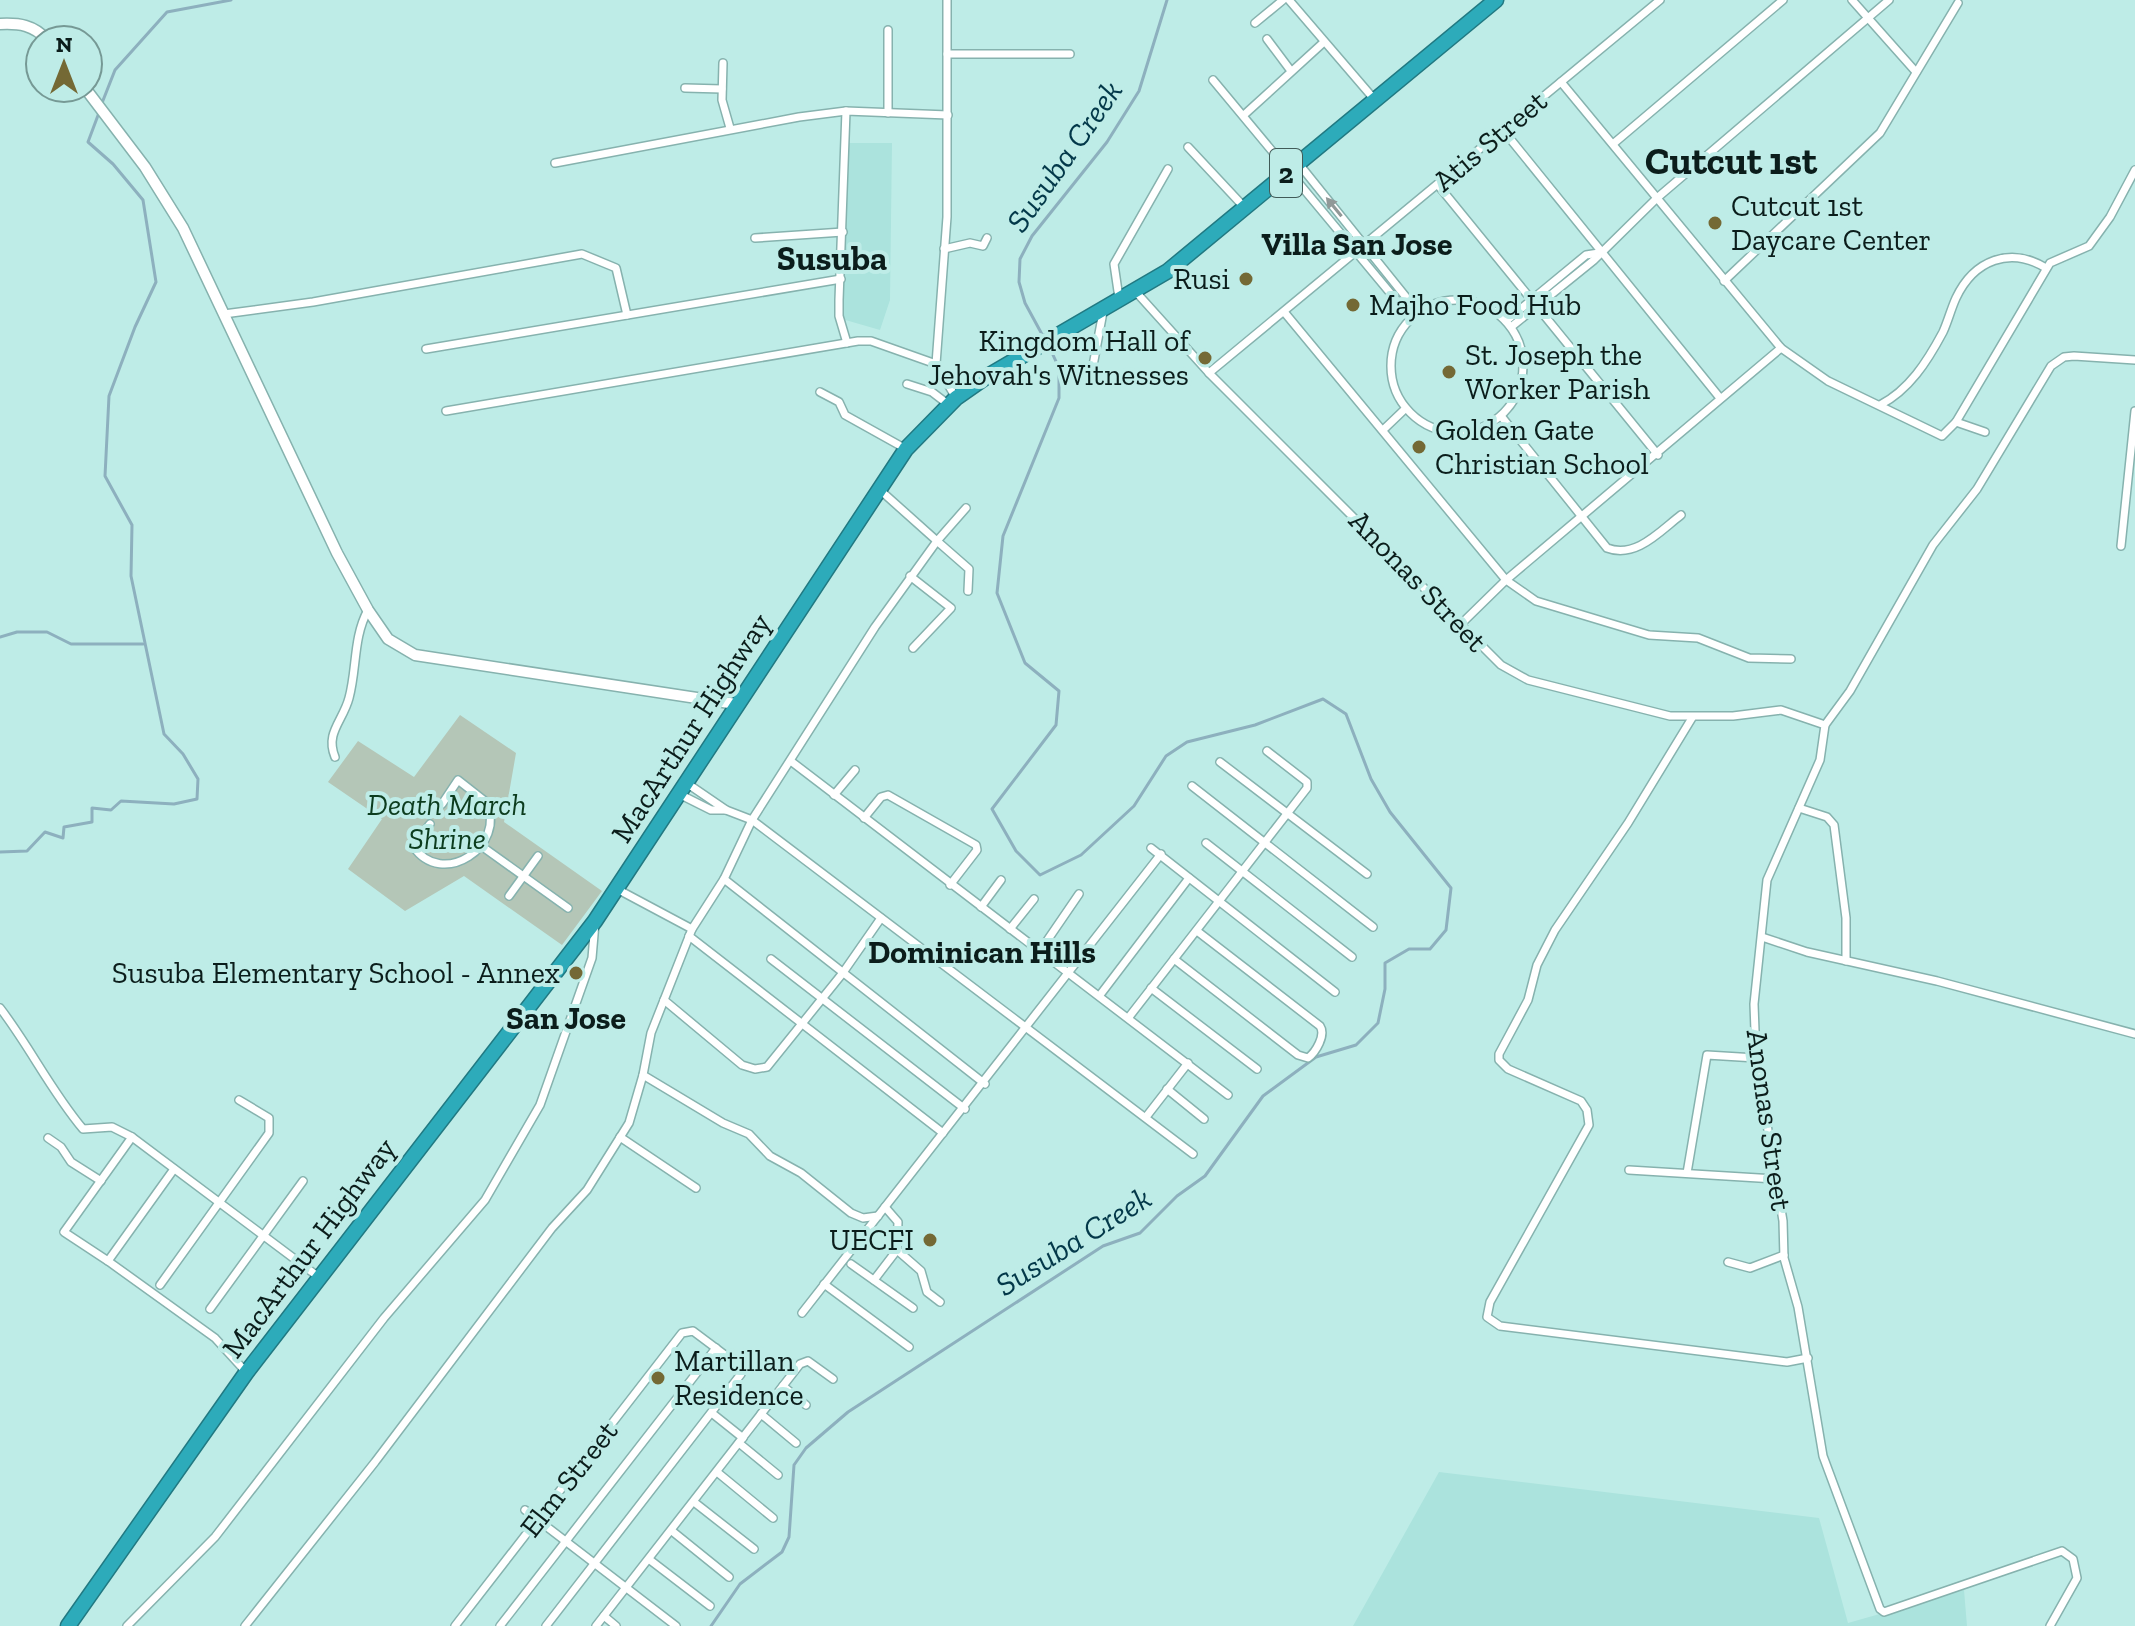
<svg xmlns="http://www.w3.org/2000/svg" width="2135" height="1626" font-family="'Zilla Slab',serif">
<rect width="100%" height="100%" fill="#beece7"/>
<!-- built -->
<g fill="#abe3dd">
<path d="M847 143H892L890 300 880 330 842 319Z"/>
<path d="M1439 1472 1819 1518 1848 1623 1964 1590 1967 1626H1353Z"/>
</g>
<!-- green -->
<path fill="#b4c6b7" d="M460 715 516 753 504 822 602 891 562 945 464 876 405 911 348 869 382 819 328 782 358 741 414 777Z"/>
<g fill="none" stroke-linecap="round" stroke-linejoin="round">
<!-- stream -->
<g stroke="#8db0be" stroke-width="3">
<path d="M102 103 115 70 167 12 231 0"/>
<path d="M1044 338 1025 303 1019 282 1020 259 1032 236 1107 142 1139 91 1167 0"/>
<path d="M0 637 17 632H47L71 644H143"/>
<path d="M0 852 27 851 45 832 63 838 64 827 92 822V808L111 810 121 801 174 804 197 799 198 779 183 754 164 734 131 576 132 525 105 476 109 396 135 327 156 282 143 200 113 164 88 142 100 110"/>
<path d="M711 1626 740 1584 782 1552 789 1537 794 1465 806 1448 848 1412 1103 1246 1140 1233 1177 1196 1205 1176 1263 1096 1316 1057 1356 1045 1378 1023 1385 989V963L1409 949H1430L1446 930 1451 888 1390 812 1371 779 1346 714 1323 699 1255 725 1187 742 1166 756 1134 806 1081 855 1040 875 1016 851 992 809 1056 725 1059 691 1025 663 997 593 1003 536 1059 398V368L1048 344"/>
</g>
<defs>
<g id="street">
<path d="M947 0V217L936 364 956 398"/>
<path d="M1289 0 1374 99"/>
<path d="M1852 0 1916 72"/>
<path d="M1255 23 1283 0"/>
<path d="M888 30V113"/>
<path d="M1267 39 1291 71"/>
<path d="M947 54H1070"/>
<path d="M723 63 722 100 730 128"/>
<path d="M1213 80 1411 318"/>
<path d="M1561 82 1781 348 1828 381 1942 436 1956 422 2050 263 2089 246 2110 217 2135 170"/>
<path d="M685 88 722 89"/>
<path d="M846 111 839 300V316L847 343"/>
<path d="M1245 114 1324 42"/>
<path d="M1503 130 1720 398"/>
<path d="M1613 144 1783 0"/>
<path d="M1188 147 1245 208"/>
<path d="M555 163 799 117 846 111 948 115"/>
<path d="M1299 164 1418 312"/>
<path d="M1438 185 1658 455"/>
<path d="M755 238 843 232"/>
<path d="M944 249 970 243 983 246 987 238"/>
<path d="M1724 281 1880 133 1958 3"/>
<path d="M1136 292 1209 373 1501 665 1528 680 1670 716H1733L1781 710 1825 725 1820 760 1767 880 1754 1004 1756 1058 1783 1221 1784 1258 1798 1307 1823 1456 1880 1609 1884 1612 2062 1551 2073 1559 2077 1578 2050 1626"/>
<path d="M1119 298 1114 264 1168 169"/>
<circle cx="1457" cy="366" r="66"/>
<path d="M1285 313 1506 580 1536 601 1649 635 1698 638 1749 658 1791 659"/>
<path d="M224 314 313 302 582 254 616 268 627 315"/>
<path d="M1506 321 1586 255 1599 253"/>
<path d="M1511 327 1594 260 1657 198 1889 0"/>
<path d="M426 349 841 279"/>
<path d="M1092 371 1103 312"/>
<path d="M1209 373 1660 0"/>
<path d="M907 384 932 392 949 405"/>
<path d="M820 392 839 402 845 415 906 449"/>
<path d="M1880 405C1909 390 1927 362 1943 332 1948 321 1951 309 1956 298 1974 260 2010 246 2046 268"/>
<path d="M446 411 858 341H871L936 364"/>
<path d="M1501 416 1607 548C1636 559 1660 531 1681 515"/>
<path d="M1956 422 1985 432"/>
<path d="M1383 430 1405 409"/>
<path d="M880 490 937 541 966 508"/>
<path d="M2121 546 2135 411"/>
<path d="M910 576 951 608 913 648"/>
<path d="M1460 625 1506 580 1781 348"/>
<path d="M1692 718 1628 823 1555 930 1537 965 1528 1000 1499 1054V1060L1508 1069 1581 1101 1587 1110 1589 1125 1490 1302 1487 1317 1500 1326 1787 1362 1808 1358"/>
<path d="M1825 725 1850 691 1933 545 1977 489 2051 366 2064 357 2074 356 2135 360"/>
<path d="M335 757C325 733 343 721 349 698 357 669 353 637 368 610"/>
<path d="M792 762 1228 1095"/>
<path d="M1220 762 1367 874"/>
<path d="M688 784 726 810 752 820 1193 1154"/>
<path d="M1192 786 1373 927"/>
<path d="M681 795 711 810H726"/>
<path d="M834 795 855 770"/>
<path d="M1799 808 1827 817 1834 825 1846 918V961"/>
<path d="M864 818 881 797 888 795 976 845 977 850 950 885"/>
<path d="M430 824 413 846C442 890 508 845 486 802L458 780 442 804"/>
<path d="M1206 843 1352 957"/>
<path d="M480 845 568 908"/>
<path d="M1151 848 1335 992"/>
<path d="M724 879 985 1084"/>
<path d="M617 889 692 929"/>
<path d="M509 896 538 856"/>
<path d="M981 907 1001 880"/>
<path d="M1010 929 1034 899"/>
<path d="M689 936 943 1133"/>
<path d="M1762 937 1807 952 1937 981 2135 1034"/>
<path d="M1040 951 1079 894"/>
<path d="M771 959 965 1109"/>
<path d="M1174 959 1298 1055 1308 1058C1316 1052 1326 1035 1320 1026L1197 931"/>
<path d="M1151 988 1257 1069"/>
<path d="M1100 995 1189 878"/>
<path d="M664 1000 742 1065 755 1069 767 1067 842 974 881 918"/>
<path d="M0 1008C30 1047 51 1091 83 1129L112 1127 132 1137 320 1278"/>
<path d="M1129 1017 1307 788V782L1267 751"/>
<path d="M1167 1089 1204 1119"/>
<path d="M1146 1117 1188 1063"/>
<path d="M132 1137 64 1232 108 1261 174 1169"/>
<path d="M620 1137 696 1188"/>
<path d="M48 1138 61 1147 71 1162 101 1181"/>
<path d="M1629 1170 1775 1179"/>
<path d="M1687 1173 1707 1055 1756 1058"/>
<path d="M885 1207 898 1222 897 1250 921 1271 927 1292 940 1302"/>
<path d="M878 1216 863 1218 851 1213 801 1173 770 1156 749 1134 723 1123 643 1075 651 1033 692 929 724 879 752 820 875 627 937 541 969 569 968 591"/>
<path d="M108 1261 215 1338 246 1372"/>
<path d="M1728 1262 1750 1268 1784 1255"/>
<path d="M851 1264 913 1308"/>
<path d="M874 1280 897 1250"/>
<path d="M824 1284 909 1347"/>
<path d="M160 1285 269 1133V1118L239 1100"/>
<path d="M210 1309 303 1181"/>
<path d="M802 1313 1161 854"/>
<path d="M783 1386 806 1405"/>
<path d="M713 1414 743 1438"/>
<path d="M761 1414 796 1443"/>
<path d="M739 1443 778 1475"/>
<path d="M717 1472 773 1518"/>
<path d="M694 1502 754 1549"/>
<path d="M525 1510 676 1626"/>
<path d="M672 1531 729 1577"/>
<path d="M650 1560 710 1606"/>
<path d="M604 1616 616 1626"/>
<path d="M127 1626 215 1537 384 1318 485 1200 540 1105 592 958 595 923"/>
<path d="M245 1626 375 1462 552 1228 587 1190 629 1123 643 1075"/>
<path d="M455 1626 682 1333 693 1331 741 1367V1374L546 1626"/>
<path d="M500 1626 716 1348"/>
<path d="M596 1626 800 1364 808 1361 833 1379"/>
</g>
<g id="secondary">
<path d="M0 24C19 23 34 25 47 40"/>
<path d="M85 88 145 167 183 228 337 553 368 610 388 639 415 655 736 704"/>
</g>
<path id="highway" d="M68 1626 246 1373 595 921 906 449 956 398 986 377 1168 271 1496 0"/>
</defs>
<!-- street casing -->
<use href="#street" stroke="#86b2ae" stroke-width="10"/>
<!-- secondary casing -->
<use href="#secondary" stroke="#86b2ae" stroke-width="13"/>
<!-- highway casing -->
<use href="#highway" stroke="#217982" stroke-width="17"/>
<!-- street -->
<use href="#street" stroke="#fff" stroke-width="7"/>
<!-- secondary -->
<use href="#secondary" stroke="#fff" stroke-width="10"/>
<!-- highway -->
<use href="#highway" stroke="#2dabba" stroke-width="14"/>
</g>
<!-- one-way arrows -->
<defs><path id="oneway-solid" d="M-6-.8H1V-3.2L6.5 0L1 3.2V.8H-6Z" transform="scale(2)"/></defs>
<use fill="#919998" href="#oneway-solid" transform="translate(1334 207) rotate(-129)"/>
<!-- markers -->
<g fill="#746935" stroke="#beece7" stroke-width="3">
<circle cx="1715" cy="223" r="8"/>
<circle cx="1246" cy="279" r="8"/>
<circle cx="1353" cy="305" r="8"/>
<circle cx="1205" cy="358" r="8"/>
<circle cx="1449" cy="372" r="8"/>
<circle cx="1419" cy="447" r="8"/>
<circle cx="576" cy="973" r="8"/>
<circle cx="930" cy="1240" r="8"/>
<circle cx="658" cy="1378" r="8"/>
</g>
<g text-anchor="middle" stroke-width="8" stroke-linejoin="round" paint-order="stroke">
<!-- shield labels -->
<rect fill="#beece7" stroke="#415b58" stroke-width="2" x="1270" y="149" width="32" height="48" rx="6"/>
<g font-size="28" font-weight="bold" fill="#0b1d1b">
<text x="1286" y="183">2</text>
</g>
<!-- street labels -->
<g font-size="30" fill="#0b1d1b" stroke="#beece7">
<text transform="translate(1490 141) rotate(-40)" y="10">Atis Street</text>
<text transform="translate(1418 581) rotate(46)" y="10">Anonas Street</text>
<text transform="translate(691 728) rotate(-57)" y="10">MacArthur Highway</text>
<text transform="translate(1769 1120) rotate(82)" y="10">Anonas Street</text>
<text transform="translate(309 1248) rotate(-53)" y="10">MacArthur Highway</text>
<text transform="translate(569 1479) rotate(-52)" y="10">Elm Street</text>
</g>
<!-- poi labels -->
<g font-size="30" fill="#0b1d1b" stroke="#beece7" text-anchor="start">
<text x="1731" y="216">Cutcut 1st<tspan x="1731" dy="34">Daycare Center</tspan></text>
<text x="1230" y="289" text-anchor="end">Rusi</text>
<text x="1369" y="315">Majho Food Hub</text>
<text x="1189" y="351" text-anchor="end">Kingdom Hall of<tspan x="1189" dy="34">Jehovah's Witnesses</tspan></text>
<text x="1465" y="365">St. Joseph the<tspan x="1465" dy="34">Worker Parish</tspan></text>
<text x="1435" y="440">Golden Gate<tspan x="1435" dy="34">Christian School</tspan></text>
<text x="560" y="983" text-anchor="end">Susuba Elementary School - Annex</text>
<text x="914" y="1250" text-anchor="end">UECFI</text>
<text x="674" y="1371">Martillan<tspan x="674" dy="34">Residence</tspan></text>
</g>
<!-- park labels -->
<g font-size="30" font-style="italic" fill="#0c3c1e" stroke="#beece7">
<text x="447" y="815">Death March<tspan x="447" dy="34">Shrine</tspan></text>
</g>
<!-- water labels -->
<g font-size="32" font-style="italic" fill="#033849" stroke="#beece7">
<text transform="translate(1064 156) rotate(-55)" y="11">Susuba Creek</text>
<text transform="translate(1073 1241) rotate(-32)" y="11">Susuba Creek</text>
</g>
<!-- neighbourhood labels -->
<g font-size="32" font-weight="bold" fill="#0b1d1b" stroke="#beece7">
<text x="1357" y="255">Villa San Jose</text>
<text x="982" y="963">Dominican Hills</text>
<text x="566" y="1029">San Jose</text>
</g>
<!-- quarter labels -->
<g font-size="34" font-weight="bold" fill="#0b1d1b" stroke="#beece7">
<text x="832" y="270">Susuba</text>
</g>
<!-- district labels -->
<g font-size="38" font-weight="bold" fill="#0b1d1b" stroke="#beece7">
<text x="1731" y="174">Cutcut 1st</text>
</g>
</g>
<!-- north arrow -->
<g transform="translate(64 64)"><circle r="38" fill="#beece7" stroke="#769995" stroke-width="2"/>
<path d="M0-6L14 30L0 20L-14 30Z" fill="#746935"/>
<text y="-12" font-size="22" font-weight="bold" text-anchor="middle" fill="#0b1d1b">N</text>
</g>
</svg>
